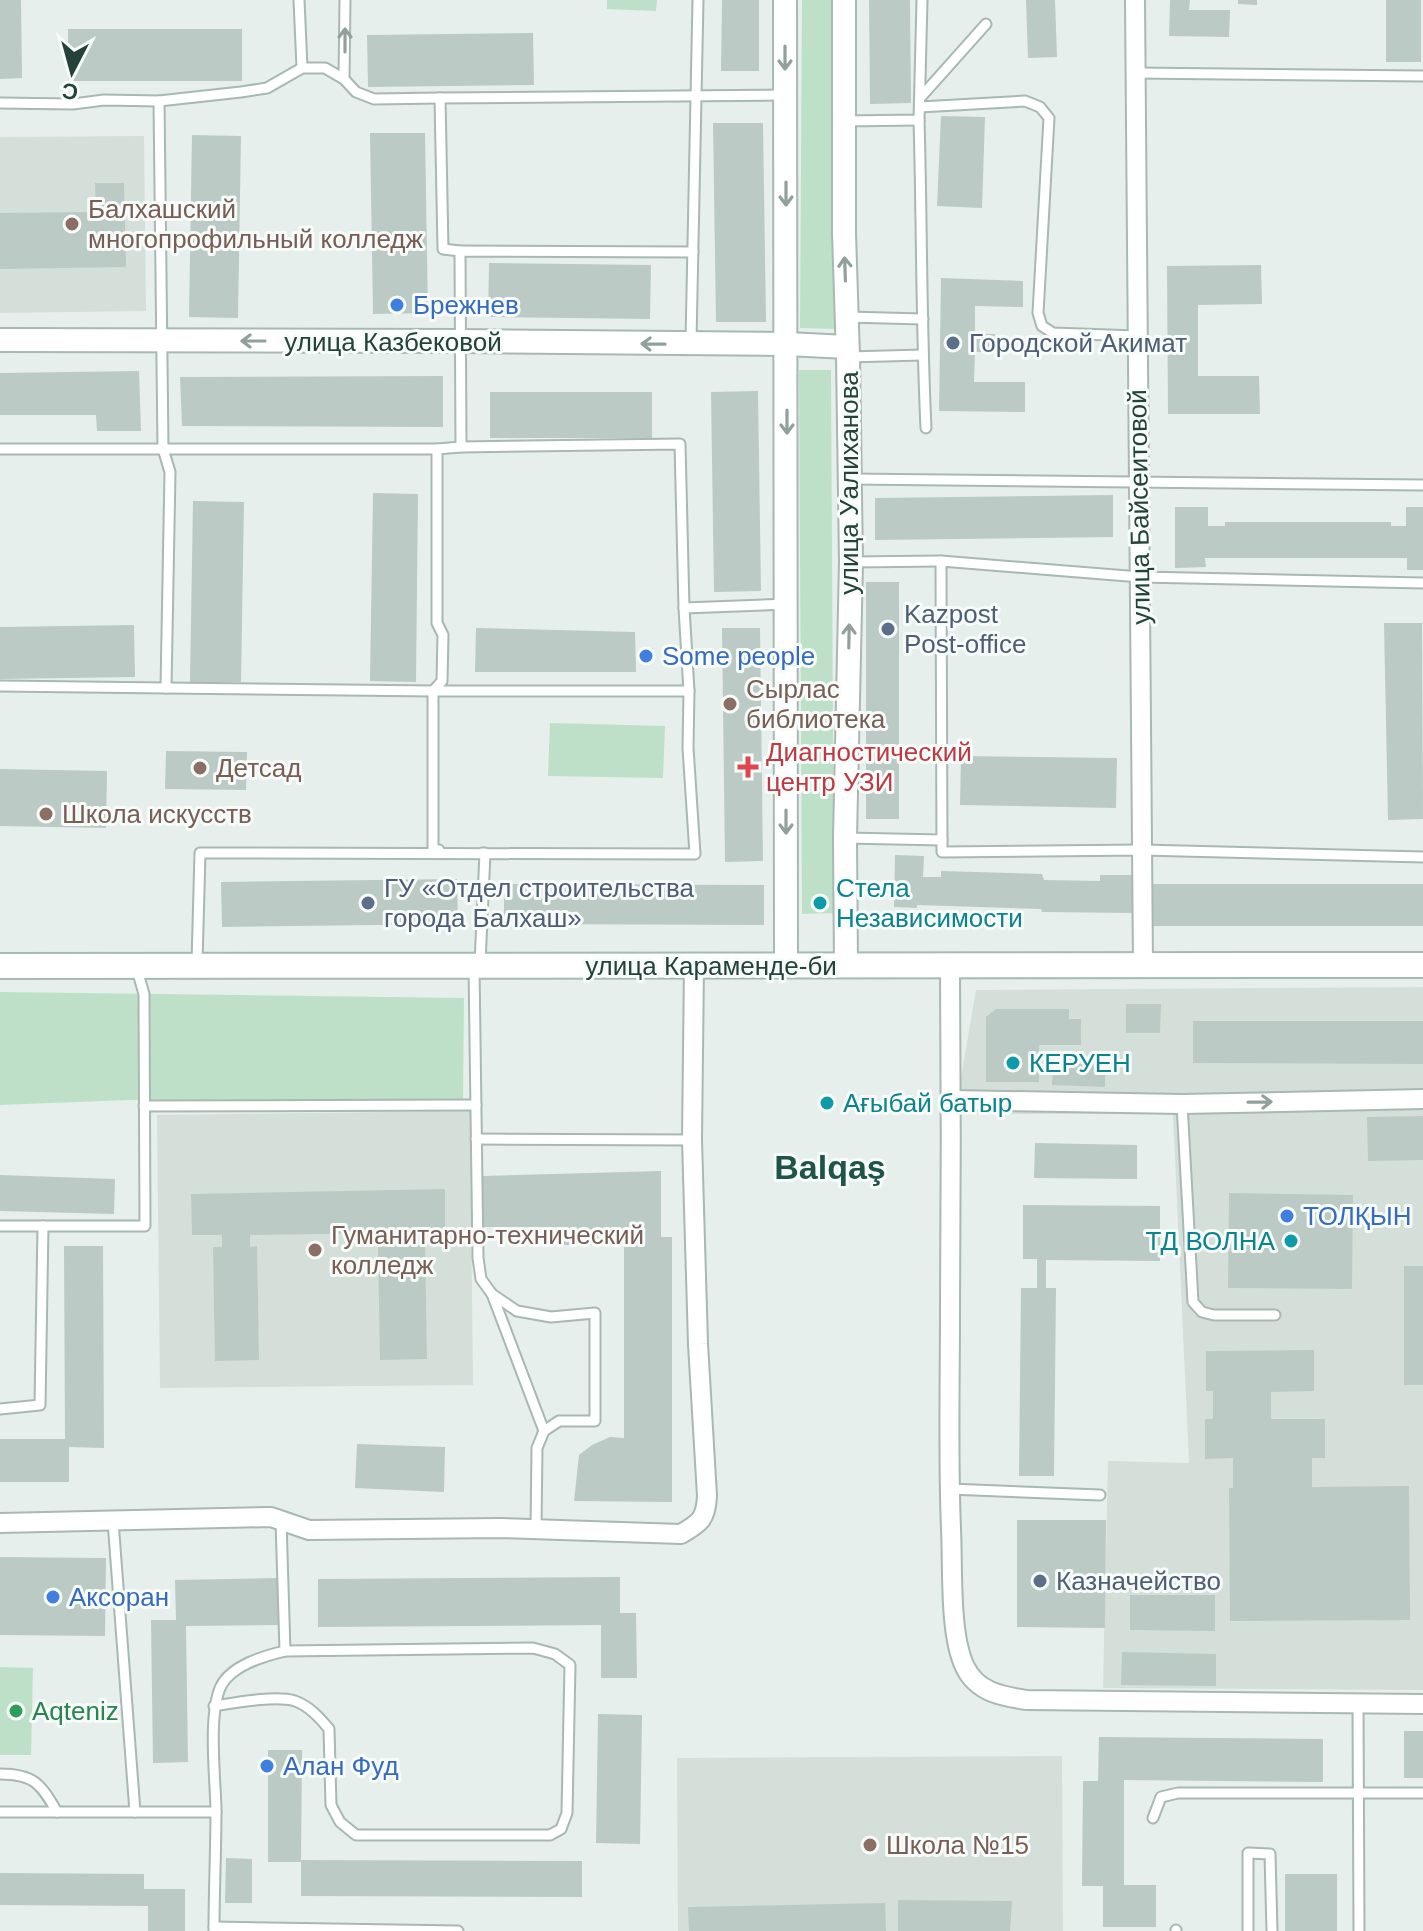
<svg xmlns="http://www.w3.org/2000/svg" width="1423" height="1931" font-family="Helvetica,sans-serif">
<rect width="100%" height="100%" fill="#e6efeb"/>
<!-- built -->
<g fill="#d4dfda">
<path d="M144 136 146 311 0 313V137Z"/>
<path d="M1423 987V1690L1103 1688 1108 1461 1189 1463 1173 1114H963L960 1084 976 990Z"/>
<path d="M470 1111 473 1385 160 1388 157 1115Z"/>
<path d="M1062 1756 1063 1931H678L677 1758Z"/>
</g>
<!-- green -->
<g fill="#bfe0c8">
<path d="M607 0H657L656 11 607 9Z"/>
<path d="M802 0H836L834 329 800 328Z"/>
<path d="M799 370H831L834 913 802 914Z"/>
<path d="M550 723 665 726 663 778 548 776Z"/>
<path d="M0 992 464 998 463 1101 129 1100 0 1105Z"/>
<path d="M0 1667 33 1668 31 1755H0Z"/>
</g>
<!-- building -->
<g fill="#bbcac4">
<path d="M0 0H21L22 78 0 79Z"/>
<path d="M722 0H759V71H721Z"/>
<path d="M869 0H910L911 103 870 104Z"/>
<path d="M1026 0H1055L1057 57 1028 58Z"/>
<path d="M1170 0H1190L1189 10H1230L1229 37 1169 36Z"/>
<path d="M1238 0H1257V5L1238 4Z"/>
<rect x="1386" y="0" width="35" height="62"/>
<rect x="68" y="29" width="174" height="52"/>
<path d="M533 33 534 85 368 87 367 35Z"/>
<path d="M941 116 985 117 982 208 937 206Z"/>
<path d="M713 123H763L766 322H716Z"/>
<path d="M370 133H425L428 313 373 314Z"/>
<path d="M192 135 241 136 238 318 189 317Z"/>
<path d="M95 183H124L126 267 0 269V213L96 212Z"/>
<path d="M489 263 651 265 650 319 488 317Z"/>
<path d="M1261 265 1262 304 1198 305V376H1259L1260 414H1168L1167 266Z"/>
<path d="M941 278 1023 281V307L975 306V334H995V352H975L974 382H1025V412L939 411Z"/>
<path d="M139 371 141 431H97L96 415H0V373Z"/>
<path d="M443 376V427L182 426 180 377Z"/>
<path d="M758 391 761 591 714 592 711 392Z"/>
<rect x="490" y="392" width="162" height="46"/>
<path d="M373 493 418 494 416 682 370 681Z"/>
<path d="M1113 495V537L875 540V498Z"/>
<path d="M193 501 244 502 241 682H190Z"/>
<path d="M1175 507H1208V526H1225V522H1391V526H1406V507H1423V570H1407V558H1205L1206 567 1175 568Z"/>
<rect x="866" y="582" width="33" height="237"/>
<path d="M1384 623H1422L1423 819 1388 820Z"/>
<path d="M134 625 135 677 0 679V627Z"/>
<path d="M476 628 635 632 636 672H475Z"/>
<path d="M722 628H760L763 861 725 862Z"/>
<path d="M166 751 247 752 246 790 165 789Z"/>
<path d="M961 756 1117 758 1116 808 960 805Z"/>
<path d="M0 769 107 771 106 828 0 826Z"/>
<path d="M895 855 924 856 923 877H941V871L1042 874 1044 880 1100 881V875H1134L1133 913 1042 912 1041 909 917 905V908L894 907Z"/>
<path d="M457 879 458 924 222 927 221 882Z"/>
<path d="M504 884 764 885V925L504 924Z"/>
<rect x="1153" y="884" width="270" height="42"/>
<path d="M1126 1004H1161L1160 1033H1126Z"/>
<path d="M996 1009H1069V1019H1081V1045H1039V1082H986V1017Z"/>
<path d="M1193 1021H1423V1064L1193 1063Z"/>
<path d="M1053 1063 1105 1065V1087L1052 1085Z"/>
<path d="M1423 1116V1160L1368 1161 1367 1117Z"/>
<path d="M1035 1143 1137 1145V1179L1034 1178Z"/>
<path d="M661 1171V1237H672V1502L574 1501 579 1455 592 1445 610 1437 624 1438V1245H560V1227H483V1176Z"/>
<path d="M0 1175 115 1179 114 1214 0 1211Z"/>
<path d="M445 1189V1230H416V1245H425L427 1359 380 1360 378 1243H387L386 1233 250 1235V1247L257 1246 259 1360 215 1361 213 1247H222V1235H192L191 1194Z"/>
<path d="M1229 1193 1353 1195 1352 1289 1228 1288Z"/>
<path d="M1023 1205 1160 1206V1261L1046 1260V1288H1056L1054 1476H1019L1021 1288H1037V1259H1023Z"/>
<path d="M64 1246H103L104 1448 69 1447V1482H0V1439H65Z"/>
<rect x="1404" y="1266" width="19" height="119"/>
<path d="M1314 1350V1391L1271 1392V1419H1325V1458H1312V1487L1409 1486 1410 1620 1230 1621 1229 1488H1233V1458L1205 1459V1419H1213V1391H1206V1351Z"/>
<path d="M357 1444 445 1447 444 1492 355 1488Z"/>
<path d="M1017 1520H1106L1105 1628 1017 1627Z"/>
<path d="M0 1557 106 1558 105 1636 0 1635Z"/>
<path d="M620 1577V1613H636L637 1678H601V1625L318 1627V1579Z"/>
<path d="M277 1578 278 1625 186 1626 188 1762 153 1763 151 1620H176L175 1580Z"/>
<path d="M1130 1595H1215V1631L1130 1630Z"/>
<path d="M1122 1652 1216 1654V1686L1121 1685Z"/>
<path d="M598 1714 642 1715 640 1844 596 1843Z"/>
<rect x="1404" y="1731" width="19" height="47"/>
<path d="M1099 1737 1323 1739V1782L1124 1780V1885H1156V1927H1103V1886H1082L1083 1781H1098Z"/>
<path d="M268 1750H302L301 1862H268Z"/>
<path d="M226 1858 252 1859V1903H225Z"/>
<path d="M301 1860 582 1861V1897L301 1896Z"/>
<path d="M0 1873 144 1874V1889H185V1931H148V1906L0 1905Z"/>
<rect x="1285" y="1874" width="52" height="57"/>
<path d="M898 1900 1012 1901 1010 1931H898Z"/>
<path d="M885 1903 886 1931H689L688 1907Z"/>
</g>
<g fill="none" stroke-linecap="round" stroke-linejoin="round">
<defs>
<g id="service">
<path d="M299 0 302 68"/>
<path d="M1135 73 1423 76"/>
<path d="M344 79 345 0"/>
<path d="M920 98 986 24"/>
<path d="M159 101 163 449H437L461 447"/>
<path d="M0 103 73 104 104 100 159 101 241 92 267 88 302 68H325L344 79 356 92 374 99 440 98"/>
<path d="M920 107 1025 101 1040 107 1049 118 1038 313 1042 326 1053 333 1137 336"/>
<path d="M919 120C922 223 921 326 926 428"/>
<path d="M844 121 919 120 922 0"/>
<path d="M460 251 443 249 440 98 786 95"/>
<path d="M847 317 923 319"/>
<path d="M691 341 698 0"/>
<path d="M848 357 922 355"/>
<path d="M0 449H163L170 472 166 688 0 686"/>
<path d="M437 449V623L443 635 442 681 433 691V850H439"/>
<path d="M850 479 1423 485"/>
<path d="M852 562 941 561"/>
<path d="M1423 583 1140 577 941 561 942 852 1142 850 1423 857"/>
<path d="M684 608 787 604"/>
<path d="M166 688 433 691H689"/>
<path d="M845 838 942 840"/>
<path d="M197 963 200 853 695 854 688 748 689 691 684 608 680 444 461 447 460 251 693 252"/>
<path d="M480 963 485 853H482"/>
<path d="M474 966 478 1258 481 1279 492 1294 517 1311 551 1317 595 1313V1421H559L544 1431 537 1448 536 1529"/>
<path d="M1182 1104 1193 1302 1202 1312 1214 1315H1275"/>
<path d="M144 1106 476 1105"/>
<path d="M476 1139 692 1140"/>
<path d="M0 1226H145L144 994 137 970"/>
<path d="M492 1294 544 1431"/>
<path d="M0 1409 40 1405 43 1226"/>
<path d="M949 1489 1100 1495"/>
<path d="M113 1521 135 1812"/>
<path d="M1358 1704 1359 1931"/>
<path d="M214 1706C234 1703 276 1695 295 1701 309 1706 319 1717 329 1729L331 1805 340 1822 356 1835H550L561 1829 567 1813 570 1665 555 1654 533 1648 285 1651 281 1521"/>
<path d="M0 1774C34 1774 41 1784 57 1812"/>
<path d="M0 1812H216"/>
<path d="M1153 1818 1161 1797 1178 1793H1423"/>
<path d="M214 1927 458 1931"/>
<path d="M1176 1930V1931"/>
<path d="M214 1931C214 1890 216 1849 216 1808 215 1775 208 1713 221 1686 232 1665 264 1656 285 1651"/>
<path d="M1248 1931V1853L1270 1854 1272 1931"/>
</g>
<g id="minor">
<path d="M1135 0 1143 966"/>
<path d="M950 966C951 1081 951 1196 950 1311 950 1384 948 1457 951 1529 953 1568 949 1634 965 1667 977 1692 1001 1696 1026 1700L1423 1704"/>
<path d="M951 1100 1182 1104 1423 1099"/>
<path d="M0 1523 271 1517 309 1530 501 1528 681 1534C700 1523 706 1519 707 1496L698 1344 692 1140 694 966"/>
</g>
<g id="tertiary">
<path d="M785 0 786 966"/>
<path d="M844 0V233L848 357 851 562 845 838 846 966"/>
<path d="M0 340 461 341 787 344 847 347"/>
</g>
<path id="secondary" d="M0 966 1423 965"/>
</defs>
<!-- service casing -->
<use href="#service" stroke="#a8b8b2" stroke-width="13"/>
<!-- minor casing -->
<use href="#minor" stroke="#a8b8b2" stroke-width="22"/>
<!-- tertiary casing -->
<use href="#tertiary" stroke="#a8b8b2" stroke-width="26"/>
<!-- secondary casing -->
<use href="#secondary" stroke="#a4bbb3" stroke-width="28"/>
<!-- service -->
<use href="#service" stroke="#fff" stroke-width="9"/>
<!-- minor -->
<use href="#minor" stroke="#fff" stroke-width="18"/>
<!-- tertiary -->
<use href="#tertiary" stroke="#fff" stroke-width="22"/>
<!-- secondary -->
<use href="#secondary" stroke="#fff" stroke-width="24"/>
</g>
<!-- one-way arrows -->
<defs><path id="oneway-shaft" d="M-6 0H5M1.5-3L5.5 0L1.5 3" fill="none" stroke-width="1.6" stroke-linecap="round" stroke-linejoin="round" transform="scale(2)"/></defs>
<g stroke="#92a09c">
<use href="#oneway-shaft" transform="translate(345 40) rotate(-90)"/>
<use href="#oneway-shaft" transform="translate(785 58) rotate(90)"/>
<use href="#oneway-shaft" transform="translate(786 194) rotate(90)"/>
<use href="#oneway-shaft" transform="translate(845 269) rotate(-92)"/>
<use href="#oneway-shaft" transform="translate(253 341) rotate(-180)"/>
<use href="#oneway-shaft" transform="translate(653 344) rotate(-179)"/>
<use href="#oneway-shaft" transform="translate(787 422) rotate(90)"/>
<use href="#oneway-shaft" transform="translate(849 636) rotate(-89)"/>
<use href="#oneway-shaft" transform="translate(786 822) rotate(90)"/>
<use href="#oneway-shaft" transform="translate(1260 1102) rotate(-1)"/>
</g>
<!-- markers -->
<g fill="#8d6e63" stroke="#f7fbf9" stroke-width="3">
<circle cx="72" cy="224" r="8"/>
<circle cx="730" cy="704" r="8"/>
<circle cx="200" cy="768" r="8"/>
<circle cx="46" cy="814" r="8"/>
<circle cx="315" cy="1250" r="8"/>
<circle cx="870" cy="1845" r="8"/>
</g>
<g fill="#3f7fe0" stroke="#f7fbf9" stroke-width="3">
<circle cx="397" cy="305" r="8"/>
<circle cx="646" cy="656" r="8"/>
<circle cx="1287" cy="1216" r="8"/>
<circle cx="53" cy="1597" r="8"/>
<circle cx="267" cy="1766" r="8"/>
</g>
<g fill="#5c6f8a" stroke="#f7fbf9" stroke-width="3">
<circle cx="953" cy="343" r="8"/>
<circle cx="888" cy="629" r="8"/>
<circle cx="368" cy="903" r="8"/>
<circle cx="1040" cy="1581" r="8"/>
</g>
<path fill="#e0444e" stroke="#f7fbf9" stroke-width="3" d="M744 755h8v8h8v8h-8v8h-8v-8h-8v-8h8z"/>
<g fill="#0f9aa8" stroke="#f7fbf9" stroke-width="3">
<circle cx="820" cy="903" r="8"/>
<circle cx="1013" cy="1063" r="8"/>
<circle cx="827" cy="1103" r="8"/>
<circle cx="1291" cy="1241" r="8"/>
</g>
<circle fill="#2e9e5b" stroke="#f7fbf9" stroke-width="3" cx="16" cy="1711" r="8"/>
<g text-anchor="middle" stroke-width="6" stroke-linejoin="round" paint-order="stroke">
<!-- education labels -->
<g font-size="26" fill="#785e54" stroke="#f7fbf9" text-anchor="start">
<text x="88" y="218">Балхашский<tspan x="88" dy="30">многопрофильный колледж</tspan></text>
<text x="746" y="698">Сырлас<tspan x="746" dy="30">библиотека</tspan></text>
<text x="216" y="777">Детсад</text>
<text x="62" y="823">Школа искусств</text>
<text x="331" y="1244">Гуманитарно-технический<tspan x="331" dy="30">колледж</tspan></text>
<text x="886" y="1854">Школа №15</text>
</g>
<!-- shop labels -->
<g font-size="26" fill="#366cbe" stroke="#f7fbf9" text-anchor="start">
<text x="413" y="314">Брежнев</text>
<text x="662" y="665">Some people</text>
<text x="1303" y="1225">ТОЛҚЫН</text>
<text x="69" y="1606">Аксоран</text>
<text x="283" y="1775">Алан Фуд</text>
</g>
<!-- street labels -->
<g font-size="26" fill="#24423a" stroke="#f7fbf9">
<text x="393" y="351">улица Казбековой</text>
<text transform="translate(849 483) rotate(-90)" y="9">улица Уалиханова</text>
<text transform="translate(1139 507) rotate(-91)" y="9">улица Байсеитовой</text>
<text x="711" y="975">улица Караменде-би</text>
</g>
<!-- service labels -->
<g font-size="26" fill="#4e5e75" stroke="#f7fbf9" text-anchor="start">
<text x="969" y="352">Городской Акимат</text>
<text x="904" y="623">Kazpost<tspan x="904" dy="30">Post-office</tspan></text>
<text x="384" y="897">ГУ «Отдел строительства<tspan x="384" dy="30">города Балхаш»</tspan></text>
<text x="1056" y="1590">Казначейство</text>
</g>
<!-- health labels -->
<g font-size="26" fill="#be3a42" stroke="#f7fbf9" text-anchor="start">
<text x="766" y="761">Диагностический<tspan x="766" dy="30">центр УЗИ</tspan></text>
</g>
<!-- culture labels -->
<g font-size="26" fill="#0d838f" stroke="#f7fbf9" text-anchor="start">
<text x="836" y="897">Стела<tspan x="836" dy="30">Независимости</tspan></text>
<text x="1029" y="1072">КЕРУЕН</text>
<text x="843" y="1112">Ағыбай батыр</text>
<text x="1275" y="1250" text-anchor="end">ТД ВОЛНА</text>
</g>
<!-- leisure labels -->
<g font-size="26" fill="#27864d" stroke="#f7fbf9" text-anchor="start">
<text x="32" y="1720">Aqteniz</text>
</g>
<!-- district labels -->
<g font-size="34" font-weight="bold" fill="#1f5548" stroke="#f7fbf9">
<text x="830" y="1179">Balqaş</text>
</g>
</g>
<!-- north arrow -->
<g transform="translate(72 72) rotate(186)" stroke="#f7fbf9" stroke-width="6" paint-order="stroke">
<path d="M0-6L14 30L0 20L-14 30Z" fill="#24423a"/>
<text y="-12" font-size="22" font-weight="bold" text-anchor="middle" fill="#24423a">С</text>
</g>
</svg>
